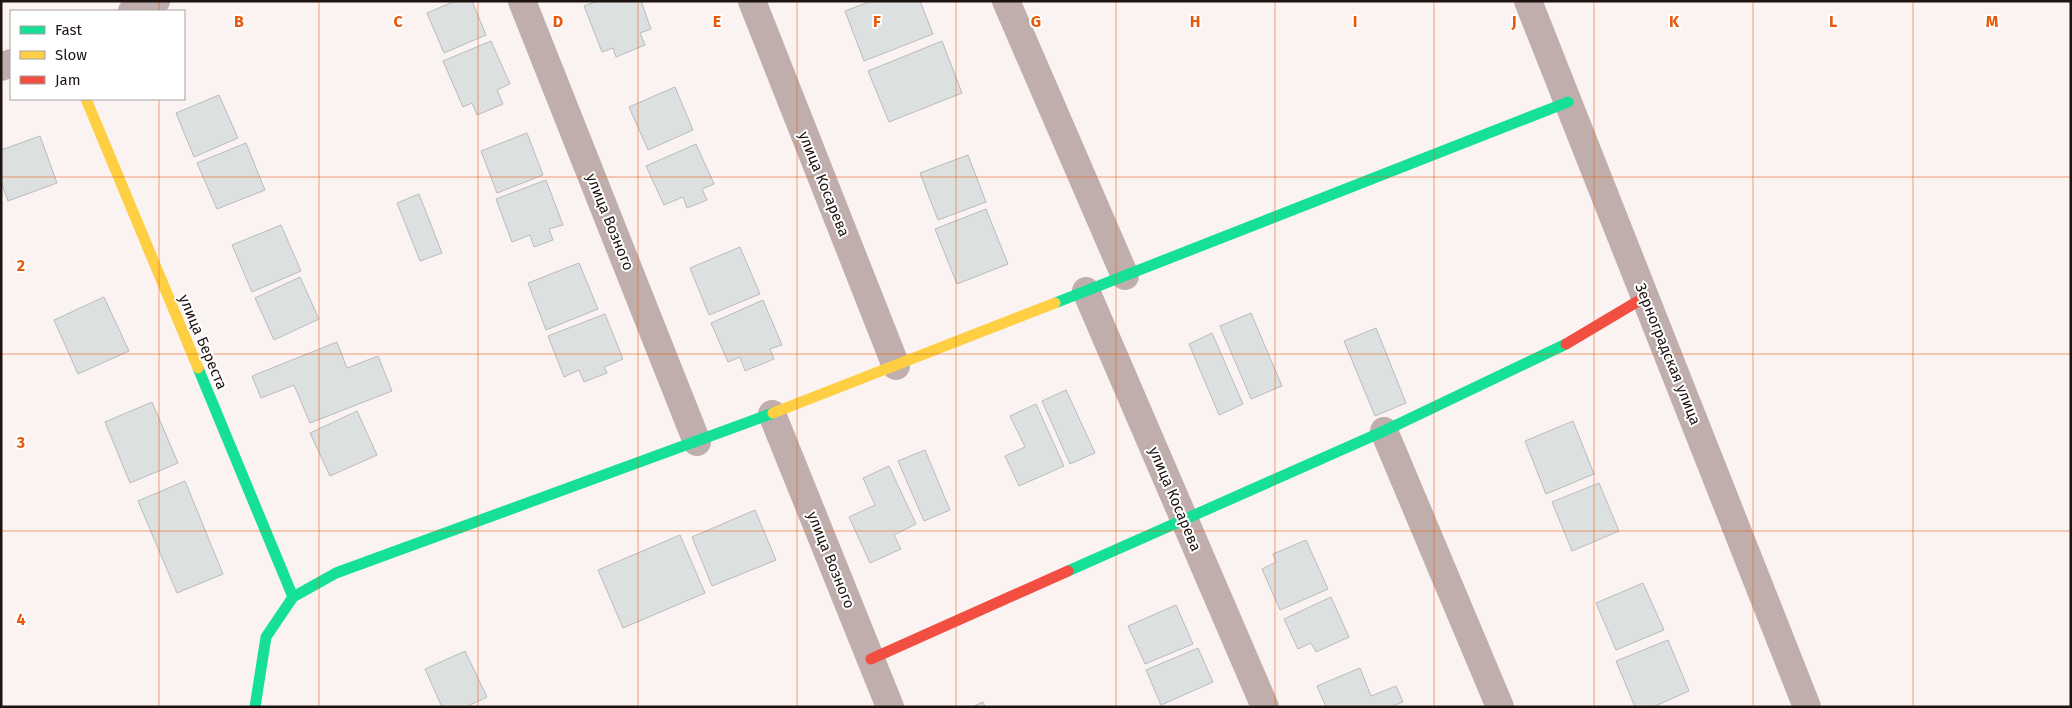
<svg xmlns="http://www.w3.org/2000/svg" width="2072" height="708" font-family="'Fira Sans',sans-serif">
<rect width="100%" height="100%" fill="#faf3f2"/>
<!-- building -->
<g fill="#dde0e0" stroke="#b9bbbc">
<path d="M455 1H472L486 35 444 53 427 13Z"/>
<path d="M597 1H641L651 29 640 33 645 45 616 57 613 48 602 52 584 6Z"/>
<path d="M871 1H920L933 34 864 61 845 11Z"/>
<path d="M491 41 510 84 497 90 503 104 477 115 472 103 463 107 443 61Z"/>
<path d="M942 41 962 93 889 122 868 71Z"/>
<path d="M675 87 693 130 648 150 629 107Z"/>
<path d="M219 95 238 138 194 157 176 113Z"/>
<path d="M527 133 543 175 497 193 481 151Z"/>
<path d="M40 136 57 183 8 201 1 182V150Z"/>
<path d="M246 143 265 190 217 209 197 163Z"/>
<path d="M696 144 714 184 702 189 707 200 687 208 683 197 664 205 646 166Z"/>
<path d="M968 155 986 202 938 220 920 173Z"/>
<path d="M546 180 563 225 549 229 553 240 534 247 530 235 512 242 496 199Z"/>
<path d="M419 194 442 253 420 261 397 203Z"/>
<path d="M986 209 1008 264 957 284 935 229Z"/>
<path d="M281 225 301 271 252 292 232 245Z"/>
<path d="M740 247 760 294 709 315 690 268Z"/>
<path d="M579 263 598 309 546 330 528 283Z"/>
<path d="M300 277 319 319 274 340 255 298Z"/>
<path d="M104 297 129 351 78 374 54 320Z"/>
<path d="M763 300 782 345 770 349 774 359 745 371 740 357 728 362 711 323Z"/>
<path d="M1251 313 1282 386 1251 399 1220 326Z"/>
<path d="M605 314 623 359 604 367 607 373 584 382 579 370 564 377 548 336Z"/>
<path d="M1376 328 1406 403 1375 416 1344 341Z"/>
<path d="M1212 333 1243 404 1219 415 1189 344Z"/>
<path d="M337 342 347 368 378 356 392 391 310 423 294 385 261 398 252 376Z"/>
<path d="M1066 390 1095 453 1070 464 1042 401Z"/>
<path d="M152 402 178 463 130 483 105 422Z"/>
<path d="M1036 404 1064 466 1019 486 1005 456 1025 447 1010 416Z"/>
<path d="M357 411 377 455 330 476 310 433Z"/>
<path d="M1573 421 1594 474 1546 494 1525 441Z"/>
<path d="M925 450 950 510 924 521 898 461Z"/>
<path d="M889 466 916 524 894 535 901 549 870 563 849 517 875 505 863 478Z"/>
<path d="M185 481 223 574 177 593 138 501Z"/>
<path d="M1599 483 1619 531 1572 551 1552 502Z"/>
<path d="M755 510 776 560 712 586 692 537Z"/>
<path d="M680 535 705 593 623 628 598 570Z"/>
<path d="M1306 540 1328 589 1280 610 1262 569 1276 562 1273 554Z"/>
<path d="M1643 583 1664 630 1616 650 1596 603Z"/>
<path d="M1331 597 1349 637 1316 652 1311 643 1298 649 1284 619Z"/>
<path d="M1176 605 1193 644 1145 664 1128 626Z"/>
<path d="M1668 640 1689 691 1653 707H1635L1616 661Z"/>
<path d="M1198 648 1213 682 1161 705 1146 670Z"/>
<path d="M465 651 487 697 466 707H442L425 669Z"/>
<path d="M1360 668 1371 696 1396 686 1403 702 1390 707H1326L1317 686Z"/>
<path d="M983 702 985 707H972Z"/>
</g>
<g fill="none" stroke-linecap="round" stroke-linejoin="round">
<!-- street -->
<g stroke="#bfaeab" stroke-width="28">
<path d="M522 1 697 442"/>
<path d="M752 1 896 366"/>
<path d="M1006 1 1125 276"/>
<path d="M1528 1 1807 707"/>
<path d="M132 11 156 1"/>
<path d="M1 67 11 63"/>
<path d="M1086 291 1265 707"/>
<path d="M772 414 890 707"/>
<path d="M1384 431 1500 707"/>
</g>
<!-- fast -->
<g stroke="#16e098" stroke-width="11">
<path d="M1055 303 1568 102"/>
<path d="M198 368 293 597"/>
<path d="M1068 571 1384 431 1566 344"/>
<path d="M255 707 266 637 293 597 336 573 773 413"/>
</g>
<!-- slow -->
<g stroke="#ffcf43" stroke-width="11">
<path d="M86 99 198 368"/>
<path d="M773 413 1055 303"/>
</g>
<!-- jam -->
<g stroke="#f24e42" stroke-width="11">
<path d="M1566 344 1645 297"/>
<path d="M871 659 1068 571"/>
</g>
</g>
<!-- grid -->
<path fill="none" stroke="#e8590c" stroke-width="1" stroke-opacity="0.55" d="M159 1V11M319 1V707M478 1V707M638 1V707M797 1V707M956 1V707M1116 1V707M1275 1V707M1434 1V707M1594 1V707M1753 1V707M1913 1V707M159 99V707M1 177H2071M1 354H2071M1 531H2071"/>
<g text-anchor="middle" stroke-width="4" stroke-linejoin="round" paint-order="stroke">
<!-- street labels -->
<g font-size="15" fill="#1d1311" stroke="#fff">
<text transform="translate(824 184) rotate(68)" y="5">улица Косарева</text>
<text transform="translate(610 222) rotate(68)" y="5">улица Возного</text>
<text transform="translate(203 342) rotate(67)" y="5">улица Береста</text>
<text transform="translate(1668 354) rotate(68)" y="5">Зерноградская улица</text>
<text transform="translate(1175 499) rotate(67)" y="5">улица Косарева</text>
<text transform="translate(831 560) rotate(68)" y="5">улица Возного</text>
</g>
</g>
<g font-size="16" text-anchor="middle" font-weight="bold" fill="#e8590c" stroke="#fff" stroke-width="4" stroke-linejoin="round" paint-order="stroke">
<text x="239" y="27">B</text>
<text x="398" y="27">C</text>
<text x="558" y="27">D</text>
<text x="717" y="27">E</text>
<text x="877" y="27">F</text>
<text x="1036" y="27">G</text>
<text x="1195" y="27">H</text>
<text x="1355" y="27">I</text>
<text x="1514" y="27">J</text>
<text x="1674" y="27">K</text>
<text x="1833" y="27">L</text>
<text x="1992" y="27">M</text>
<text x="21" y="271">2</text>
<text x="21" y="448">3</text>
<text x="21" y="625">4</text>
</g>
<!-- border -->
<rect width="2072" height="708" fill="none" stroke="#1d1311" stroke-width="5"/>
<!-- legend -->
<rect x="10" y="10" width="175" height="90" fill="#ffffff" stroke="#a5a1a0"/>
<rect x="20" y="26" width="25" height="8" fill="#16e098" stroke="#a5a1a0"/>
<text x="55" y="35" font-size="15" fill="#1d1311">Fast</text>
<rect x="20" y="51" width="25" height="8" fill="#ffcf43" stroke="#a5a1a0"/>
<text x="55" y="60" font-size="15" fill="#1d1311">Slow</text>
<rect x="20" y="76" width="25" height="8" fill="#f24e42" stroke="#a5a1a0"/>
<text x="55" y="85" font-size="15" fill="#1d1311">Jam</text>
</svg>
